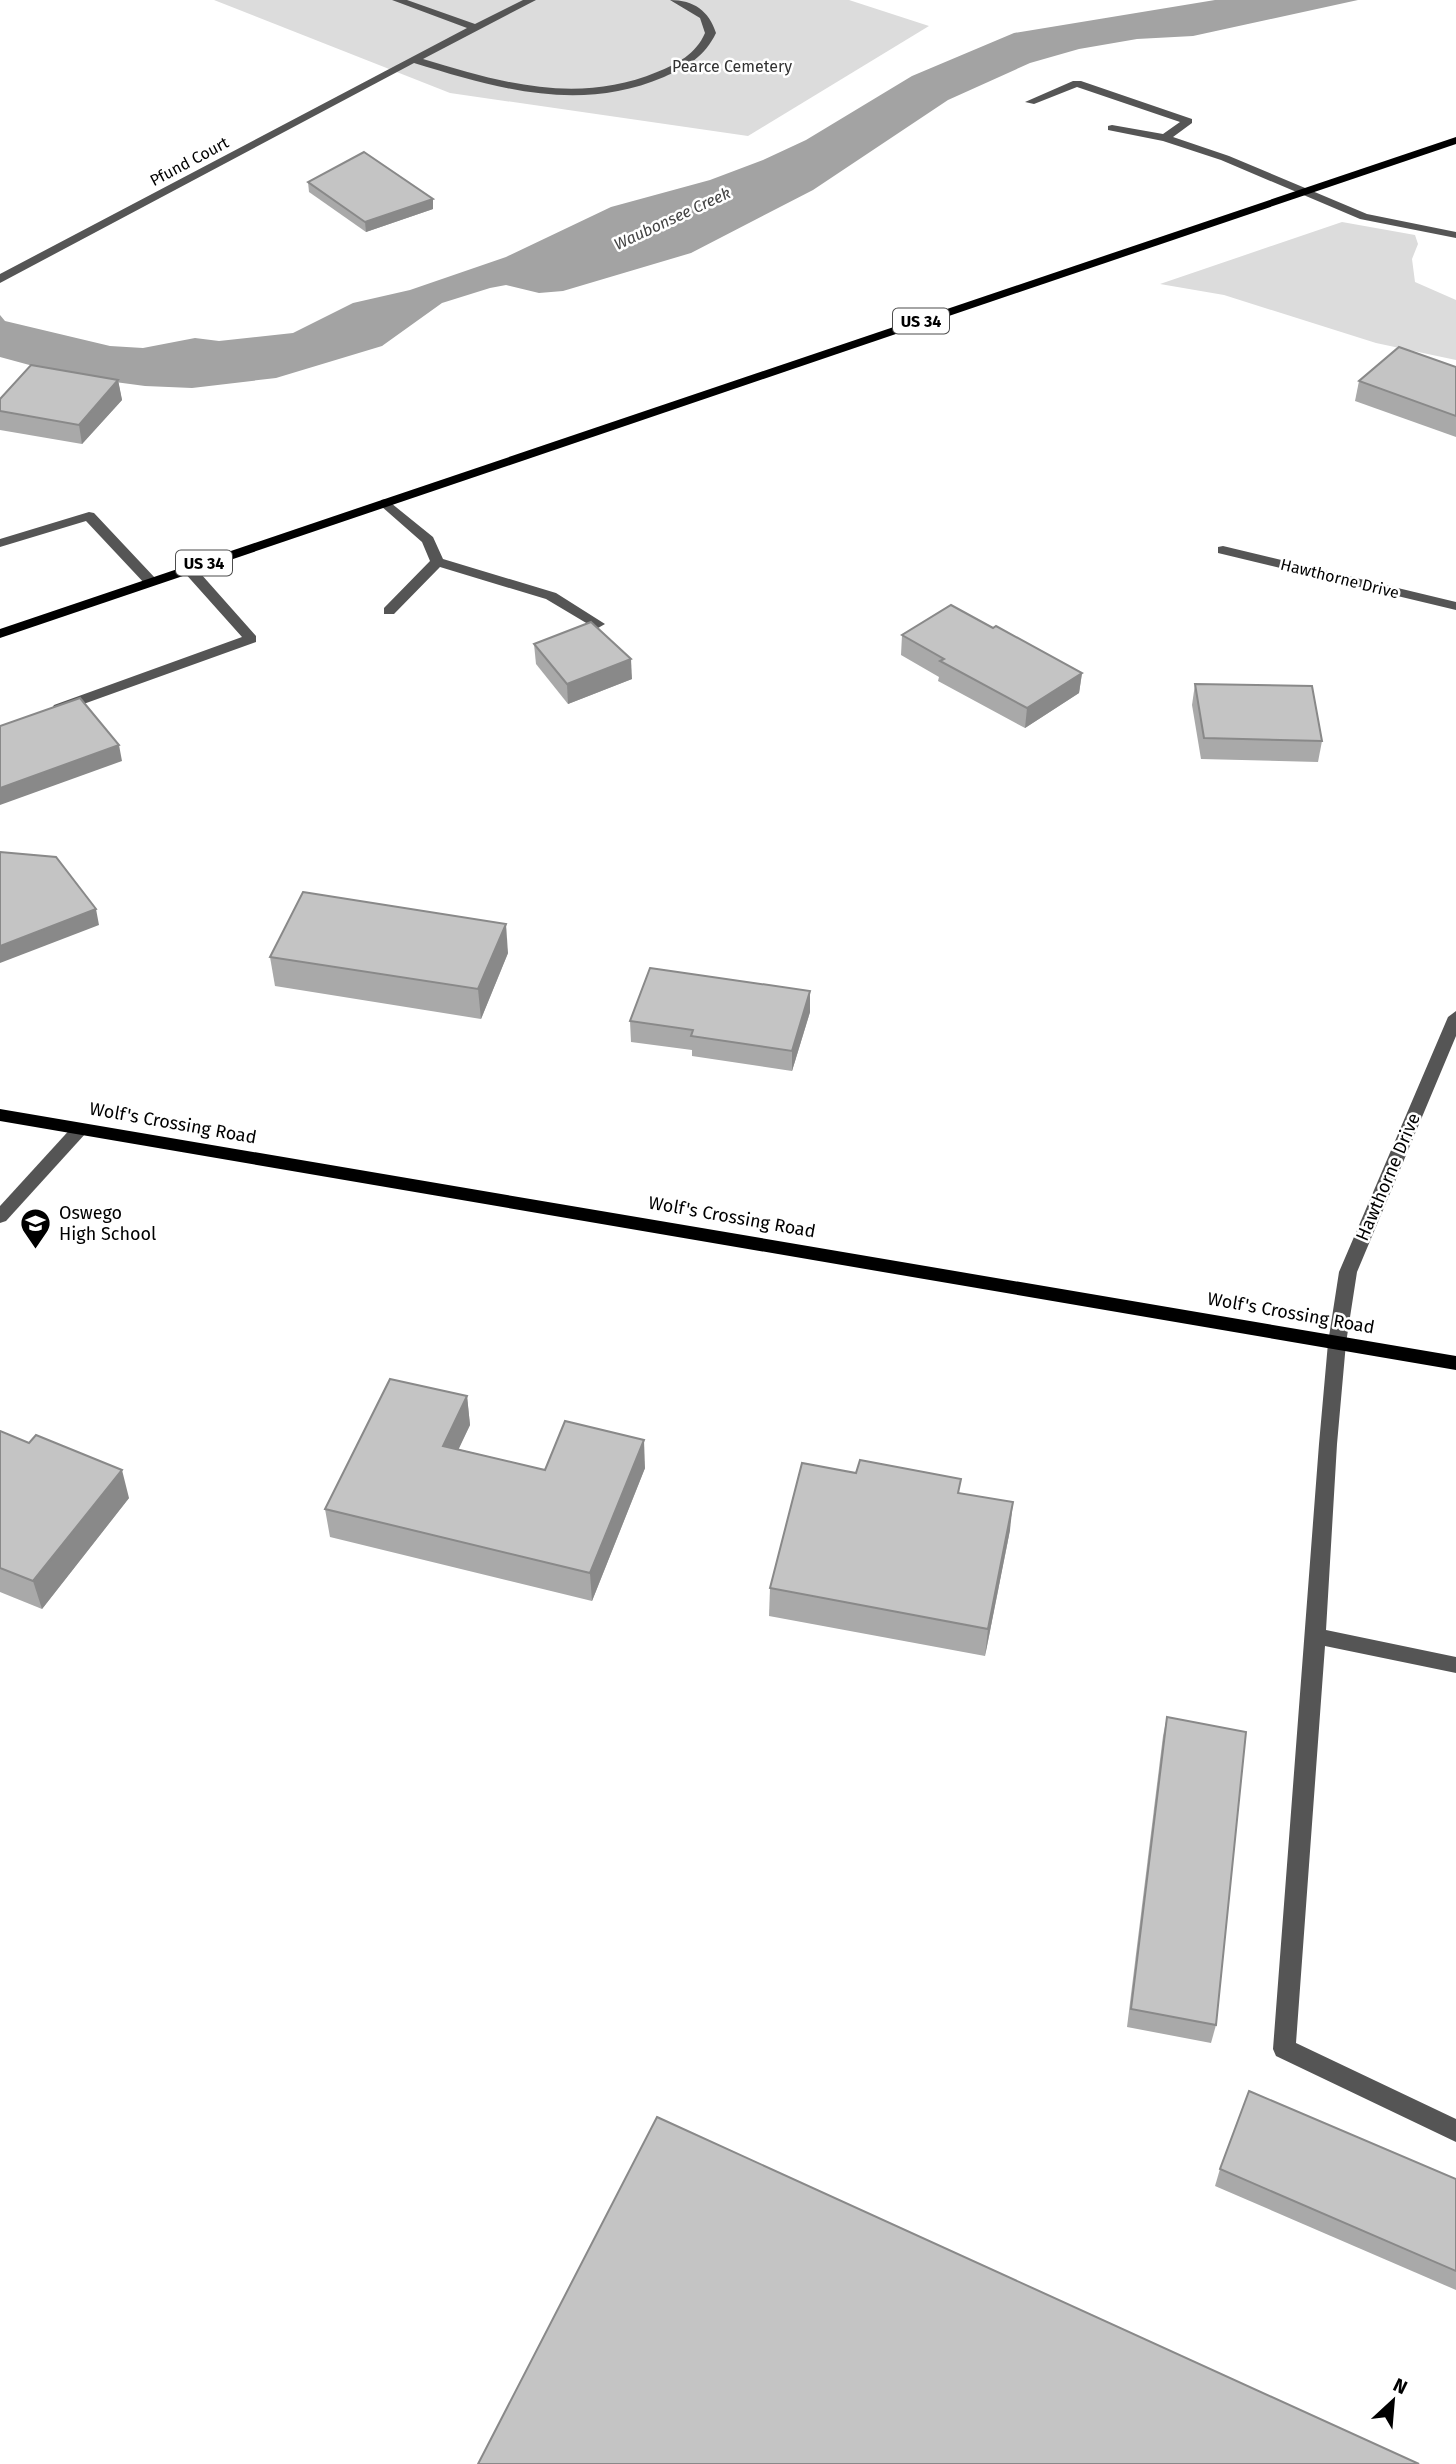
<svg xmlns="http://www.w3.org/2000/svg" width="1456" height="2464" font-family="'Fira Sans',sans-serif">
<rect width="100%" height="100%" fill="#fff"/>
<!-- green -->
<g fill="#dcdcdc">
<path d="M214 0H849L929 26 748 136 450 93Z"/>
<path d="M1342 222 1415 235 1418 244 1412 259 1415 282 1456 300V360L1376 343 1224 295 1160 284Z"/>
</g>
<!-- water -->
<path fill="#a3a3a3" d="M1215 0H1358L1193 36 1137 39 1079 49 1030 63 948 100 813 190 691 253 563 291 539 293 506 285 490 288 442 303 382 346 276 378 192 388 145 386 70 376 0 357V315L5 321 110 346 143 348 195 338 219 341 293 333 353 303 410 290 506 257 611 207 710 180 763 160 806 140 912 76 1014 33Z"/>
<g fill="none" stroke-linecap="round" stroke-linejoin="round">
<!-- minor -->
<g fill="#555" fill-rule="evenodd">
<path d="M392 0H407L475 24 523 0H536L423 59C501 83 578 105 657 72 677 64 696 54 705 33L700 18 670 0C694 0 709 11 716 33 705 56 687 67 664 77 579 113 499 89 414 63L0 283V274L467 28Z"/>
<path d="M1073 81H1081L1192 119V123L1173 137 1229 156 1367 214 1456 232V238L1360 219 1221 160 1163 141 1108 130V126L1112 125 1163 134 1180 122 1077 87 1034 104 1025 102Z"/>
<path d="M386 499 433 537 443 559 556 593 605 624 598 628 593 627 546 599 440 567 394 614H384V608L430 561 422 542 381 506V500Z"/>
<path d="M89 512 94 513 156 579V585H146L86 521 0 547V539Z"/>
<path d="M1223 546 1456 602V610L1218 553V547Z"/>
<path d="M188 564 193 565 256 636V642L64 711H54L52 708 54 705 242 637 183 571 181 568Z"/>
<path d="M1456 1011V1036L1357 1272 1346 1343 1337 1444 1326 1630 1456 1657V1673L1325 1646 1296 2043 1456 2119V2142L1276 2056 1273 2049 1319 1444 1328 1343 1339 1272 1448 1017Z"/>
<path d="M80 1123 86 1125 88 1129 86 1133 6 1221 0 1223V1206L74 1125Z"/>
</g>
<!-- major -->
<g fill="#000" fill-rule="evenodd">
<path d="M1456 137V144L0 638V629Z"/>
<path d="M0 1109 1456 1356V1370L0 1121Z"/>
</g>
</g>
<!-- wall -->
<g fill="#a9a9a9">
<path d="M308 182 433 209 366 232 309 192Z"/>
<path d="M1456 367V437L1355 401 1359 381Z"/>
<path d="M118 380 122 400 82 444 0 430V399Z"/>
<path d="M993 628 1082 673 1079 693 1025 728 938 681 939 677 901 655 902 635Z"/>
<path d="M534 644 632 679 568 704 536 664Z"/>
<path d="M1195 684 1322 741 1318 762 1201 759 1192 705Z"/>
<path d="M508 953 481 1019 275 986 270 957Z"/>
<path d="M810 1012 792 1071 692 1056V1050L631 1042 630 1021Z"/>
<path d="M467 1396 470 1425 458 1449 545 1470 645 1468 592 1601 330 1537 325 1509Z"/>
<path d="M0 1431 129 1498 42 1609 0 1592Z"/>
<path d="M960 1493 1010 1530 985 1656 769 1616 770 1588Z"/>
<path d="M1167 1717 1216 2025 1211 2043 1127 2027 1163 1736Z"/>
<path d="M1220 2169 1456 2179V2290L1215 2186Z"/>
</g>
<!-- shaded-wall -->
<g fill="#898989">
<path d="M433 199V209L366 232 365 222Z"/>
<path d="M118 380 122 400 82 444 79 425Z"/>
<path d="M631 659 632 679 568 704 567 684Z"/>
<path d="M1082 673 1079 693 1025 728 1027 708Z"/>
<path d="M119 745 122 761 0 805V788Z"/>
<path d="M96 909 99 925 0 963V946Z"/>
<path d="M506 924 508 953 481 1019 478 989Z"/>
<path d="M810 991V1012L792 1071V1051Z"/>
<path d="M467 1396 470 1425 447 1474 443 1446Z"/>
<path d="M644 1440 645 1468 592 1601 590 1573Z"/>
<path d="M122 1470 129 1498 42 1609 33 1581Z"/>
<path d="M1013 1502 1010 1530 985 1656 988 1629Z"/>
</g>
<!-- building -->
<g fill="#c4c4c4" stroke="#898989" stroke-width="2">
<path d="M364 152 433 199 365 222 308 182Z"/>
<path d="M1399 347 1456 367V416L1359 381Z"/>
<path d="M31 365 118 380 79 425 0 411V399Z"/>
<path d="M951 605 993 628 996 626 1082 673 1027 708 940 661 944 659 902 635Z"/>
<path d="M591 622 631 659 567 684 534 644Z"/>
<path d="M1195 684 1312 686 1322 741 1204 738Z"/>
<path d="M80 698 119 745 0 788V726Z"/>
<path d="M0 852 56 857 96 909 0 946Z"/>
<path d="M303 892 506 924 478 989 270 957Z"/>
<path d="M650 968 810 991 792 1051 691 1036 693 1030 630 1021Z"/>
<path d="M390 1379 467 1396 443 1446 545 1470 565 1421 644 1440 590 1573 325 1509Z"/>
<path d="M0 1431 29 1443 36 1435 122 1470 33 1581 0 1568Z"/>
<path d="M860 1460 961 1479 958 1493 1013 1502 988 1629 770 1588 802 1463 856 1473Z"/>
<path d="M1167 1717 1246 1732 1216 2025 1131 2009Z"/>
<path d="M1249 2091 1456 2179V2271L1220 2169Z"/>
<path d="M657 2117 1419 2464H478Z"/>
</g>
<!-- icons -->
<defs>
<symbol id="school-pin" viewBox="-11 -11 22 30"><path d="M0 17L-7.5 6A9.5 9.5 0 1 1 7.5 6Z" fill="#000" stroke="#fff"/><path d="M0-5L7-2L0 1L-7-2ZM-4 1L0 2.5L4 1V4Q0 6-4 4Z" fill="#fff"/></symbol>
</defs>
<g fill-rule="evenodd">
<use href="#school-pin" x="18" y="1206" width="35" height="47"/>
</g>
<g text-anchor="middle" stroke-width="5" stroke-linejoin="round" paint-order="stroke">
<!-- far-park labels -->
<g font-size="16" fill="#333" stroke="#fff">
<text x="732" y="72">Pearce Cemetery</text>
</g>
<!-- far-street labels -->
<g font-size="16" fill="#000" stroke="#fff">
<text transform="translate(189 161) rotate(-28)" y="6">Pfund Court</text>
<text transform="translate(1340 578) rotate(14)" y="6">Hawthorne Drive</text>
</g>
<!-- far-water labels -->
<g font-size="16" font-style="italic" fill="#444" stroke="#fff">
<text transform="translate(672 218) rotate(-25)" y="6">Waubonsee Creek</text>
</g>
<!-- shield labels -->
<g fill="#fff" stroke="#4c4c4c" stroke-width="2">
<rect x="893" y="308.5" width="56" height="25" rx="5"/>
<rect x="176" y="550.5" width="56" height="25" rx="5"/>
</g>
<g font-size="16" font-weight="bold" fill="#000">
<text x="921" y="327">US 34</text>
<text x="204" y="569">US 34</text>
</g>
<!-- street labels -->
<g font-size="18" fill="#000" stroke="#fff">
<text transform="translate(173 1123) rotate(10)" y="6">Wolf's Crossing Road</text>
<text transform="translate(1388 1177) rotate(-67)" y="6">Hawthorne Drive</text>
<text transform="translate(732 1217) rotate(10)" y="6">Wolf's Crossing Road</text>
<text transform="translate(1291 1313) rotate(10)" y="6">Wolf's Crossing Road</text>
</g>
<!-- poi labels -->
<g font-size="18" fill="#000" stroke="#fff" text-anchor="start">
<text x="59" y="1219">Oswego<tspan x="59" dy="21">High School</tspan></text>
</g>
</g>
<!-- north arrow -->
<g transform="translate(1393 2401) rotate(26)" stroke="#ffffff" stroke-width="5" paint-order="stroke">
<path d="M0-5L12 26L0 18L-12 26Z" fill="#000000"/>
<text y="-10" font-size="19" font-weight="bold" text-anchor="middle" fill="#000000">N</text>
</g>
</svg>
